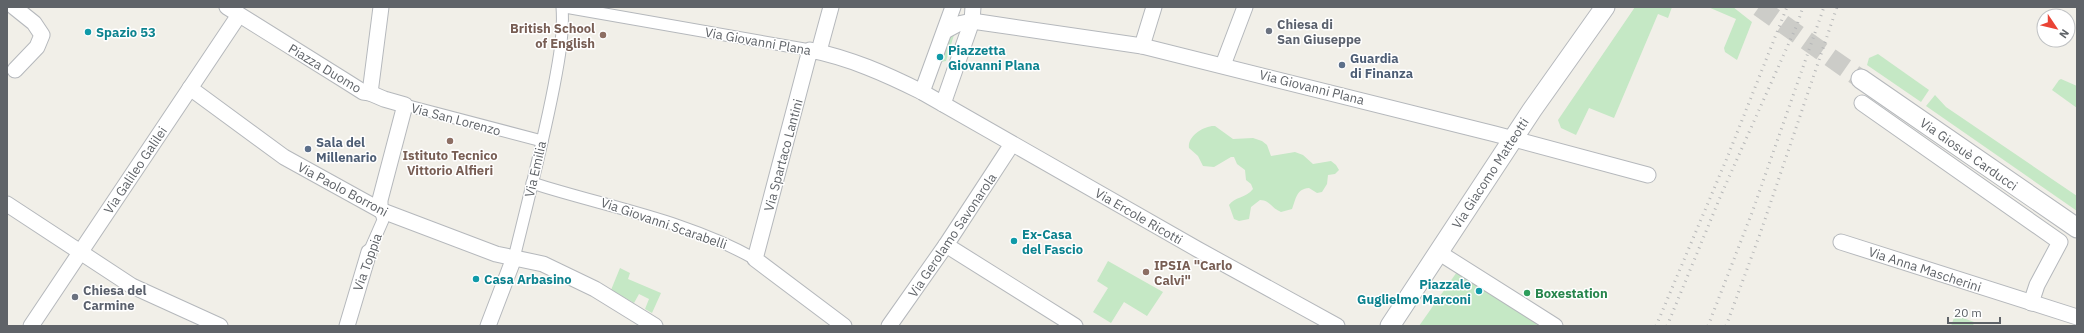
<svg xmlns="http://www.w3.org/2000/svg" width="2084" height="333" font-family="'IBM Plex Sans',sans-serif">
<rect width="100%" height="100%" fill="#f1efe8"/>
<!-- green -->
<g fill="#c5e8c5">
<path d="M1635 7H1672L1668 18 1658 14 1614 118 1589 108 1576 135 1561 128 1558 120Z"/>
<path d="M1708 7H1733L1752 22 1737 60 1725 52 1724 48 1736 19Z"/>
<path d="M954 35 946 61 941 62 948 36Z"/>
<path d="M1878 54 1929 90 1921 102 1867 65 1869 58Z"/>
<path d="M2061 79 2077 86V108L2052 90 2059 80Z"/>
<path d="M1935 95 1946 107 2077 196V211L1926 106Z"/>
<path d="M1215 126 1233 139 1253 138 1262 141 1267 145 1271 156 1295 152 1303 155 1313 164 1331 161 1336 165 1339 170 1335 174 1328 175 1327 184 1322 192 1317 193 1309 188C1296 189 1296 199 1292 209L1281 212C1272 209 1270 200 1260 200L1251 207 1249 219 1239 221 1234 219 1229 205C1234 197 1246 198 1253 189L1251 184 1246 180 1245 170 1237 164 1234 157H1231L1214 167 1203 166 1198 156 1189 148C1187 136 1205 125 1215 126Z"/>
<path d="M1108 261 1163 292 1147 316 1124 302 1111 323 1093 312 1108 288 1097 281Z"/>
<path d="M620 268 630 273 628 279 661 293 652 313 645 309 649 299 639 294 634 303 611 290Z"/>
<path d="M1459 269 1535 318 1537 326H1419Z"/>
<path d="M1955 315 1974 322 1973 326H1951Z"/>
</g>
<g fill="none" stroke-linecap="round" stroke-linejoin="round">
<!-- tertiary-tunnel -->
<path stroke="#ccccc8" stroke-width="19" stroke-dasharray="19 10" stroke-linecap="butt" d="M1759 7 1861 79"/>
<defs>
<g id="pedestrian">
<path d="M565 7 810 50"/>
<path d="M405 105 542 141"/>
<path d="M532 183C607 207 686 220 755 259"/>
<path d="M369 252 383 220 380 210"/>
<path d="M514 258C528 201 543 143 554 86 559 60 564 33 562 7"/>
</g>
<g id="minor">
<path d="M14 7 34 23 42 35 37 47 15 70"/>
<path d="M227 7 344 80 363 92 370 93 381 7"/>
<path d="M945 31 958 24 972 21 1142 46 1495 134 1648 175"/>
<path d="M1142 46 1154 7"/>
<path d="M819 51 831 7"/>
<path d="M1223 65 1245 7"/>
<path d="M190 88 284 157 380 210 496 254 543 264 595 289 655 326"/>
<path d="M922 92 953 7"/>
<path d="M370 93 384 99 405 105 380 200V210"/>
<path d="M1862 103 2060 242 2037 285 2031 303"/>
<path d="M943 104 972 21 973 7"/>
<path d="M7 204 132 286 220 326"/>
<path d="M1841 242 2077 317"/>
<path d="M946 245 1075 326"/>
<path d="M1438 252 1555 326"/>
<path d="M31 326 239 15"/>
<path d="M347 326 369 252"/>
<path d="M488 326 514 258"/>
<path d="M844 326 755 259 810 50C850 58 886 74 922 92L1197 249 1337 326"/>
<path d="M889 326 946 245 1012 144"/>
</g>
<g id="tertiary">
<path d="M1861 79 2077 228"/>
<path d="M1390 326 1532 110 1605 7"/>
</g>
</defs>
<!-- pedestrian casing -->
<use href="#pedestrian" stroke="#b5b8bc" stroke-width="13"/>
<!-- minor casing -->
<use href="#minor" stroke="#b5b8bc" stroke-width="17"/>
<!-- tertiary casing -->
<use href="#tertiary" stroke="#b5b8bc" stroke-width="21"/>
<!-- pedestrian -->
<use href="#pedestrian" stroke="#fff" stroke-width="11"/>
<!-- minor -->
<use href="#minor" stroke="#fff" stroke-width="15"/>
<!-- tertiary -->
<use href="#tertiary" stroke="#fff" stroke-width="19"/>
<!-- rail -->
<g stroke="#b6b7b8" stroke-width="3" stroke-dasharray="1 5" stroke-linecap="butt">
<path d="M1656 326 1727 158 1787 7"/>
<path d="M1667 326 1721 195 1797 25 1803 7"/>
<path d="M1708 326 1753 210 1824 7"/>
<path d="M1726 326 1760 234 1837 7"/>
</g>
</g>
<!-- markers -->
<g fill="#6b7280" stroke="#fff" stroke-width="1.5">
<circle cx="1269" cy="31" r="4"/>
<circle cx="75" cy="297" r="4"/>
</g>
<g fill="#0f9aa8" stroke="#fff" stroke-width="1.5">
<circle cx="88" cy="32" r="4"/>
<circle cx="940" cy="57" r="4"/>
<circle cx="1014" cy="241" r="4"/>
<circle cx="476" cy="279" r="4"/>
<circle cx="1479" cy="291" r="4"/>
</g>
<g fill="#8d6e63" stroke="#fff" stroke-width="1.5">
<circle cx="603" cy="35" r="4"/>
<circle cx="450" cy="141" r="4"/>
<circle cx="1146" cy="272" r="4"/>
</g>
<g fill="#5c6f8a" stroke="#fff" stroke-width="1.5">
<circle cx="1342" cy="65" r="4"/>
<circle cx="308" cy="149" r="4"/>
</g>
<circle fill="#2e9e5b" stroke="#fff" stroke-width="1.5" cx="1527" cy="293" r="4"/>
<g text-anchor="middle" stroke-width="3" stroke-linejoin="round" paint-order="stroke">
<!-- worship labels -->
<g font-size="13" font-weight="bold" fill="#5b616d" stroke="#fff" text-anchor="start">
<text x="1277" y="29">Chiesa di<tspan x="1277" dy="15">San Giuseppe</tspan></text>
<text x="83" y="295">Chiesa del<tspan x="83" dy="15">Carmine</tspan></text>
</g>
<!-- education labels -->
<g font-size="13" font-weight="bold" fill="#785e54" stroke="#fff" text-anchor="end">
<text x="595" y="33">British School<tspan x="595" dy="15">of English</tspan></text>
<text x="450" y="160" text-anchor="middle">Istituto Tecnico<tspan x="450" dy="15">Vittorio Alfieri</tspan></text>
<text x="1154" y="270" text-anchor="start">IPSIA "Carlo<tspan x="1154" dy="15">Calvi"</tspan></text>
</g>
<!-- culture labels -->
<g font-size="13" font-weight="bold" fill="#0d838f" stroke="#fff" text-anchor="start">
<text x="96" y="37">Spazio 53</text>
<text x="948" y="55">Piazzetta<tspan x="948" dy="15">Giovanni Plana</tspan></text>
<text x="1022" y="239">Ex-Casa<tspan x="1022" dy="15">del Fascio</tspan></text>
<text x="484" y="284">Casa Arbasino</text>
<text x="1471" y="289" text-anchor="end">Piazzale<tspan x="1471" dy="15">Guglielmo Marconi</tspan></text>
</g>
<!-- street labels -->
<g font-size="13" fill="#5f6368" stroke="#fff">
<text transform="translate(758 41) rotate(10)" y="5">Via Giovanni Plana</text>
<text transform="translate(325 68) rotate(31)" y="5">Piazza Duomo</text>
<text transform="translate(1312 87) rotate(14)" y="5">Via Giovanni Plana</text>
<text transform="translate(456 119) rotate(15)" y="5">Via San Lorenzo</text>
<text transform="translate(1969 154) rotate(35)" y="5">Via Giosuè Carducci</text>
<text transform="translate(783 155) rotate(-75)" y="5">Via Spartaco Lantini</text>
<text transform="translate(535 169) rotate(-77)" y="5">Via Emilia</text>
<text transform="translate(135 170) rotate(-56)" y="5">Via Galileo Galilei</text>
<text transform="translate(1490 173) rotate(-57)" y="5">Via Giacomo Matteotti</text>
<text transform="translate(343 189) rotate(28)" y="5">Via Paolo Borroni</text>
<text transform="translate(1139 216) rotate(30)" y="5">Via Ercole Ricotti</text>
<text transform="translate(664 223) rotate(19)" y="5">Via Giovanni Scarabelli</text>
<text transform="translate(952 235) rotate(-56)" y="5">Via Gerolamo Savonarola</text>
<text transform="translate(367 262) rotate(-70)" y="5">Via Toppia</text>
<text transform="translate(1925 269) rotate(18)" y="5">Via Anna Mascherini</text>
</g>
<!-- service labels -->
<g font-size="13" font-weight="bold" fill="#4e5e75" stroke="#fff" text-anchor="start">
<text x="1350" y="63">Guardia<tspan x="1350" dy="15">di Finanza</tspan></text>
<text x="316" y="147">Sala del<tspan x="316" dy="15">Millenario</tspan></text>
</g>
<!-- leisure labels -->
<g font-size="13" font-weight="bold" fill="#27864d" stroke="#fff" text-anchor="start">
<text x="1535" y="298">Boxestation</text>
</g>
</g>
<!-- border -->
<rect width="2084" height="333" fill="none" stroke="#5f6368" stroke-width="16"/>
<!-- north arrow -->
<g transform="translate(2056 28) rotate(125)"><circle r="19" fill="#ffffff" stroke="#bfc1c3"/>
<path d="M0-3L7 15L0 10L-7 15Z" fill="#ea4335"/>
<text y="-6" font-size="11" font-weight="bold" text-anchor="middle" fill="#5f6368">N</text>
</g>
<!-- scale -->
<path d="M1948 317v6h52v-6" fill="none" stroke="#5f6368" stroke-width="2"/>
<text x="1954" y="317" font-size="12" fill="#5f6368" stroke="#ffffff" stroke-width="3" paint-order="stroke">20 m</text>
</svg>
